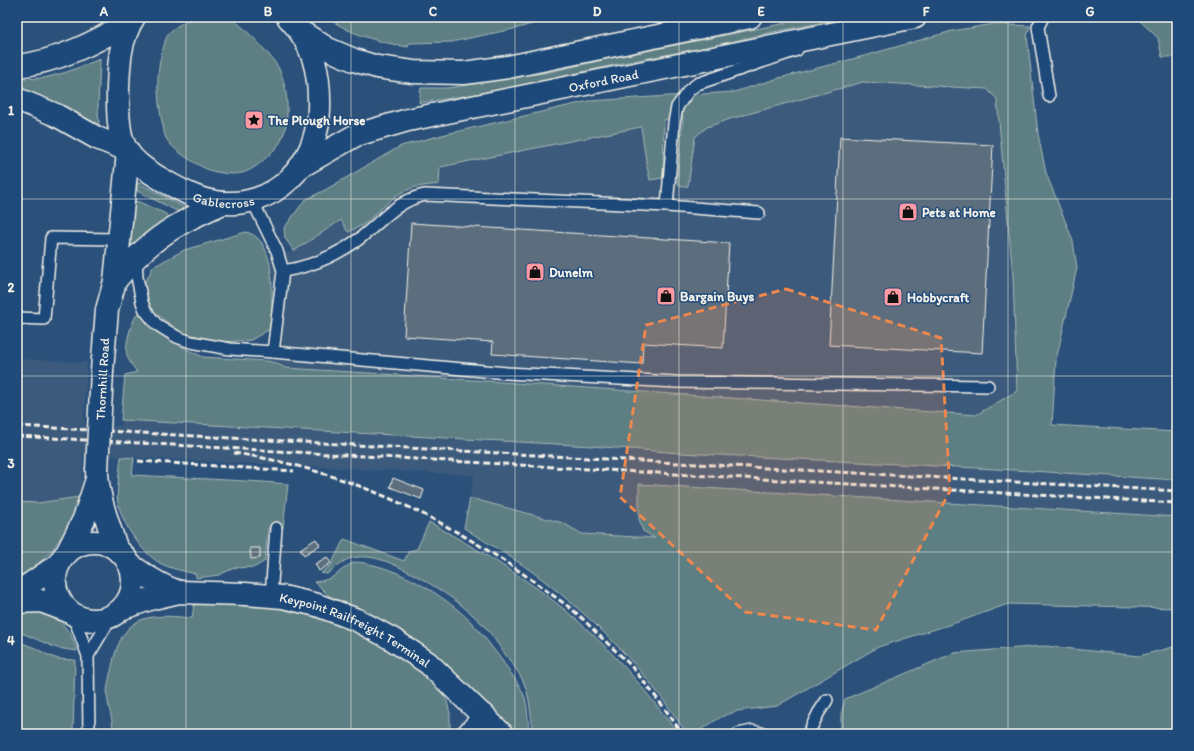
<svg xmlns="http://www.w3.org/2000/svg" width="1194" height="751" font-family="Itim,sans-serif">
<rect width="100%" height="100%" fill="#2b517b"/>
<filter id="ink" filterUnits="userSpaceOnUse"><feTurbulence type="fractalNoise" baseFrequency=".025" numOctaves="2"/><feDisplacementMap in="SourceGraphic" scale="8" xChannelSelector="R" yChannelSelector="G"/><feConvolveMatrix kernelMatrix="1 2 1 2 8 2 1 2 1" color-interpolation-filters="sRGB"/></filter>
<g filter="url(#ink)">
<!-- built -->
<path fill="#3a5a7c" d="M863 82 987 89 997 99 1013 277 1017 391 1015 469 1177 480V517L743 491 656 538 582 534 563 523 470 498 474 475 121 457 83 454 82 481 79 497 38 503 17 502V359L87 362 84 424 121 426 125 375 148 369 945 413 385 374 285 368 276 363 267 361 272 303 271 276 268 260 294 251 341 220 440 167 684 116 730 119Z"/>
<!-- green -->
<g fill="#5d7f83" stroke="#a8b8b6">
<path d="M196 17C203 17 224 15 229 17 241 23 271 55 278 67 289 87 292 131 276 148 267 157 255 170 242 173 233 175 218 173 209 170 197 165 172 150 166 138 164 135 164 130 163 126 157 100 155 71 164 46 165 42 166 37 168 34 173 27 188 20 196 17Z"/>
<path d="M327 17H556L518 28 451 42 409 43 408 47C380 42 350 35 327 17Z"/>
<path d="M816 17H851L773 32 713 46 622 63 502 90 419 103 421 88H448L549 72 616 57Z"/>
<path d="M1136 17H1177V57H1162L1158 38Z"/>
<path d="M994 24 1030 26 1027 36 1038 134 1046 173 1073 241 1077 268 1056 360 1052 425 1177 432V480L1015 470 680 453 592 446 121 420 125 375 137 372C134 368 130 363 128 358 123 348 131 324 137 314H149L155 317 170 340 192 352 203 357 267 361 276 363 285 368 385 374 976 415 1017 391 1013 277 997 99 987 89 863 82 730 119 707 127 695 137 688 186 682 187 677 183 683 116 664 120 663 178 650 180 647 167 641 127 440 167 439 184 415 187 402 192 393 198 363 225 348 232 341 220 294 251 285 238 284 228 305 200 325 190 401 146 442 135 589 101 734 92 779 78 864 56 952 31Z"/>
<path d="M100 59 98 107 99 126 47 100 17 89V79L44 78 67 72Z"/>
<path d="M137 182 187 209 181 213 137 191Z"/>
<path d="M135 201 139 202 166 214 169 219 129 255V241Z"/>
<path d="M246 232C279 239 272 304 270 329L251 340 223 342 179 332 151 309 144 285 153 267 184 250Z"/>
<path d="M121 457 134 458 132 475 264 482 288 484 283 528H268L265 561 255 567 234 568 219 575 196 578V574C184 571 171 569 160 563 141 552 123 525 118 503 116 495 120 467 121 457Z"/>
<path d="M639 484 1177 517V608L1008 604 961 621 878 647 777 706 737 711 721 717 694 734H687C679 722 670 709 661 697 628 653 586 613 543 580 518 560 490 545 464 528L470 498 563 523 582 534 655 538 643 531 639 519Z"/>
<path d="M79 497C70 533 46 561 17 581V502L38 503Z"/>
<path d="M429 522C475 548 522 575 564 609 607 644 646 689 678 734H534C530 716 531 698 523 681 518 670 509 660 502 650 497 643 492 635 486 628 465 605 440 589 413 574 395 565 374 553 352 558 343 560 335 568 327 574L321 573 331 565 344 539 404 561 409 551 417 549Z"/>
<path d="M356 562C394 565 443 594 470 621 482 633 491 646 501 659 509 671 520 684 525 698 528 709 528 722 529 734H516L431 651 407 634 386 622 329 596 315 582C320 581 326 580 331 578 341 572 344 566 356 562Z"/>
<path d="M209 604 268 606 304 611 347 626 385 645 419 668 440 689 447 701 450 714V734H119L113 731C113 719 108 707 107 695 107 684 111 672 113 662 124 613 150 614 192 618L194 605Z"/>
<path d="M33 609 58 618 71 635 77 651 57 648 17 631V610Z"/>
<path d="M17 641 35 648 48 655 58 659 75 660 73 734H17Z"/>
<path d="M1045 646 1139 656 1177 646V734H841V715L845 699 954 653Z"/>
</g>
<!-- building -->
<g fill="#5c6e7d" stroke="#f4f1e8">
<path d="M840 137 993 145 982 353 829 345Z"/>
<path d="M411 223 729 243 723 348 643 343 642 364 492 354 493 342 404 336Z"/>
<path d="M393 478 424 490 421 499 390 487Z"/>
<path d="M316 539 320 545 304 555 300 549Z"/>
<path d="M250 548H260V558L251 559Z"/>
<path d="M327 557 331 563 319 571 315 564Z"/>
</g>
<g fill="none" stroke-linecap="round" stroke-linejoin="round">
<defs>
<g id="service">
<path d="M1043 17 1038 27 1049 96"/>
<path d="M252 200 277 251 283 271 273 352"/>
<path d="M667 206 674 123 677 107 689 90 697 84 797 50"/>
<path d="M136 259 137 277 142 302 145 310 156 324 177 337 191 342 230 349 273 352 507 373 676 382 988 386"/>
<path d="M283 271C310 267 337 255 359 239 380 223 397 200 425 195L667 206 759 213"/>
<path d="M17 318 44 319 51 238 118 239"/>
<path d="M271 596 276 528"/>
<path d="M73 615 88 656 89 734"/>
<path d="M88 656 112 616"/>
<path d="M738 734 752 731 766 734"/>
<path d="M808 734 819 712 827 700"/>
</g>
<g id="minor">
<path d="M129 564C145 575 160 586 179 592"/>
<path id="s1" d="M123 608 153 598 179 592 245 594 283 597 317 605 357 620 392 639 428 663 502 734"/>
<path d="M468 734 485 716"/>
</g>
<g id="tertiary">
<path d="M115 281C126 268 137 255 151 244 172 226 198 214 223 203"/>
<path d="M102 371 107 310 115 281 128 152"/>
<path d="M97 470C97 496 109 526 117 550"/>
<circle cx="94" cy="581" r="39"/>
<path d="M67 553 84 519 97 479"/>
<path d="M17 593 59 564"/>
<path d="M17 602 41 601 68 611"/>
</g>
<g id="trunk">
<path id="s2" d="M134 17C120 39 119 62 118 87 118 104 117 131 125 147 133 163 151 173 166 182 181 190 198 200 216 202 274 211 318 164 319 109 320 73 314 44 288 17"/>
<path d="M303 33 328 49 354 60 377 67 413 72 464 73 508 67 750 17"/>
<path d="M17 66C57 62 96 42 130 22"/>
<path d="M17 99 56 115 97 138 127 150"/>
<path id="s3" d="M300 167 356 135 408 120 915 17"/>
</g>
</defs>
<!-- service casing -->
<use href="#service" stroke="#f4f1e8" stroke-width="14"/>
<!-- minor casing -->
<use href="#minor" stroke="#f4f1e8" stroke-width="25"/>
<!-- tertiary casing -->
<use href="#tertiary" stroke="#f4f1e8" stroke-width="25"/>
<!-- trunk casing -->
<use href="#trunk" stroke="#f4f1e8" stroke-width="25"/>
<!-- service -->
<use href="#service" stroke="#1f4a7a" stroke-width="11"/>
<!-- minor -->
<use href="#minor" stroke="#1f4a7a" stroke-width="22"/>
<!-- tertiary -->
<use href="#tertiary" stroke="#1f4a7a" stroke-width="22"/>
<!-- trunk -->
<use href="#trunk" stroke="#1f4a7a" stroke-width="22"/>
<!-- rail -->
<g stroke="#f4f1e8" stroke-width="3" stroke-dasharray="6 3" stroke-linecap="butt">
<path d="M17 426 1177 491"/>
<path d="M17 436 1177 503"/>
<path d="M234 453C344 469 446 518 536 583 549 593 563 602 575 612 584 619 592 629 601 637 611 647 622 656 631 666 649 688 667 710 682 734"/>
<path d="M138 461 294 471"/>
</g>
<defs>
<path id="tertiary-bridge" d="M97 470 102 371"/>
</defs>
<!-- tertiary-bridge casing -->
<use href="#tertiary-bridge" stroke="#f4f1e8" stroke-width="25" stroke-linecap="butt"/>
<!-- tertiary-bridge -->
<use href="#tertiary-bridge" stroke="#1f4a7a" stroke-width="22"/>
</g>
</g>
<!-- marked area -->
<path fill="#ec874e" fill-opacity="0.2" stroke="#ec874e" stroke-width="3" stroke-dasharray="8 5" stroke-linejoin="round" d="M786 289 941 338 950 491 876 630 745 612 620 497 646 325Z"/>
<!-- grid -->
<path fill="none" stroke="#f4f1e8" stroke-width="1" stroke-opacity="0.55" d="M186 17V734M351 17V734M515 17V734M679 17V734M843 17V734M1008 17V734M17 199H1177M17 376H1177M17 552H1177"/>
<!-- icons -->
<defs>
<symbol id="sight-square" viewBox="-11 -11 22 22"><rect x="-9" y="-9" width="18" height="18" rx="4" fill="#ff9aa2" stroke="#1f4a7a"/><path d="M0-6L1.8-2.2L6-1.7L2.9 1.2L3.7 5.4L0 3.3L-3.7 5.4L-2.9 1.2L-6-1.7L-1.8-2.2Z" fill="#111"/></symbol>
<symbol id="shop-square" viewBox="-11 -11 22 22"><rect x="-9" y="-9" width="18" height="18" rx="4" fill="#ff9aa2" stroke="#1f4a7a"/><path d="M-5-2.5h2.3a2.7 3.5 0 0 1 5.4 0H5L5.5 6h-11ZM-1.5-2.5h3a1.5 2.3 0 0 0-3 0Z" fill="#111"/></symbol>
</defs>
<g fill-rule="evenodd">
<use href="#sight-square" x="243" y="109" width="22" height="22"/>
<use href="#shop-square" x="897" y="201" width="22" height="22"/>
<use href="#shop-square" x="524" y="261" width="22" height="22"/>
<use href="#shop-square" x="655" y="285" width="22" height="22"/>
<use href="#shop-square" x="882" y="286" width="22" height="22"/>
</g>
<g text-anchor="middle" stroke-width="3" stroke-linejoin="round" paint-order="stroke">
<!-- street labels -->
<g font-size="13" fill="#f4f1e8" stroke="#1f4a7a">
<text dy="5" stroke="none"><textPath href="#s3" startOffset="318">Oxford Road</textPath></text>
<text dy="5" stroke="none"><textPath href="#s2" startOffset="250">Gablecross</textPath></text>
<text transform="translate(102 379) rotate(-87)" y="5">Thornhill Road</text>
<text dy="5" stroke="none"><textPath href="#s1" startOffset="242">Keypoint Railfreight Terminal</textPath></text>
</g>
<!-- poi labels -->
<g font-size="13" font-weight="bold" fill="#f4f1e8" stroke="#1f4a7a" text-anchor="start">
<text x="268" y="125">The Plough Horse</text>
<text x="922" y="217">Pets at Home</text>
<text x="549" y="277">Dunelm</text>
<text x="680" y="301">Bargain Buys</text>
<text x="907" y="302">Hobbycraft</text>
</g>
</g>
<!-- margin -->
<rect width="1194" height="751" fill="none" stroke="#1f4a7a" stroke-width="44"/>
<rect x="22" y="22" width="1150" height="707" fill="none" stroke="#f4f1e8" stroke-width="1.5"/>
<g font-size="13" text-anchor="middle" font-weight="bold" fill="#f4f1e8">
<text x="104" y="16">A</text>
<text x="268" y="16">B</text>
<text x="433" y="16">C</text>
<text x="597" y="16">D</text>
<text x="761" y="16">E</text>
<text x="926" y="16">F</text>
<text x="1090" y="16">G</text>
<text x="11" y="115">1</text>
<text x="11" y="292">2</text>
<text x="11" y="468">3</text>
<text x="11" y="645">4</text>
</g>
</svg>
